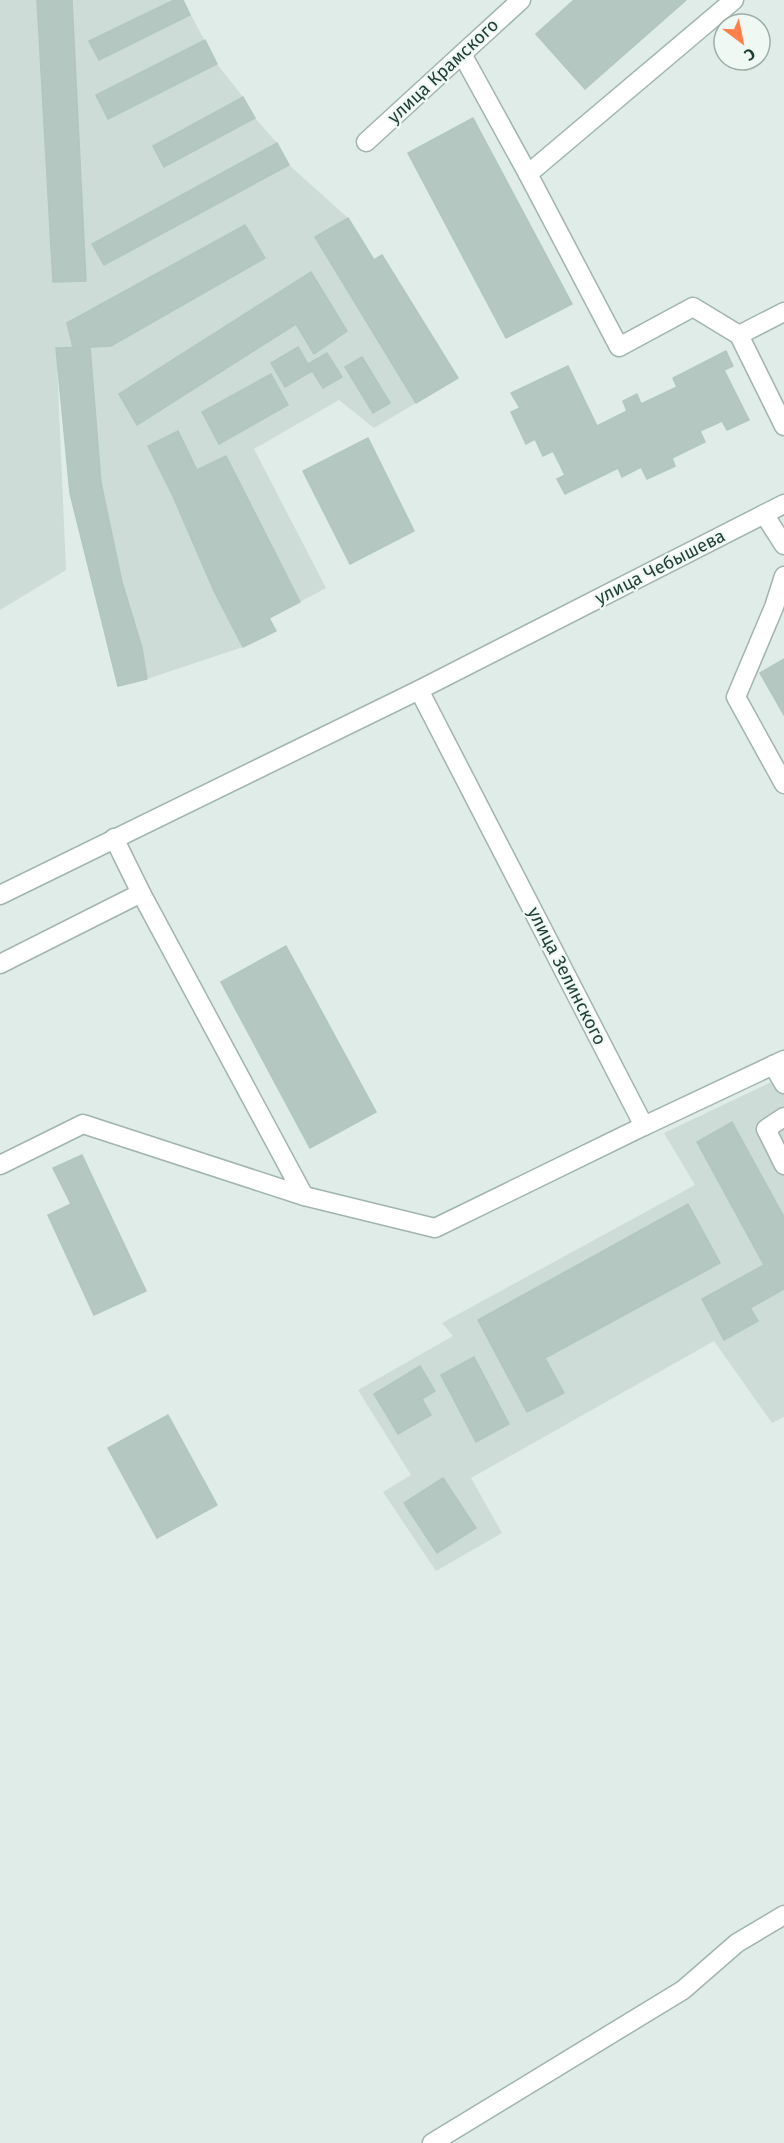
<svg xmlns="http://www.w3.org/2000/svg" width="784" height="2143" font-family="'Fira Sans',sans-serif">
<rect width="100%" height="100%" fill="#dfece7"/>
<!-- built -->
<g fill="#cddcd6">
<path d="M0 0H183L217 64 243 97 255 118 277 143 289 165 348 218 374 260 382 255 458 378 374 428 339 400 254 449 326 588 270 618 276 631 243 647 147 679 118 686 70 493 57 365 66 570 0 610Z"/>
<path d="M784 1076V1417L772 1423 714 1341 471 1478 502 1533 436 1571 383 1492 411 1475 358 1390 453 1336 442 1323 695 1185 664 1133Z"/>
</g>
<!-- building -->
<g fill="#b4c7c0" stroke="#b1c7bf" stroke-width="1.5">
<path d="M37 0H72L86 281 53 282Z"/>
<path d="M174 0H183L190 15 99 60 89 41Z"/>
<path d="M574 0H686L585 89 536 34Z"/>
<path d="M205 40 217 64 108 119 96 95Z"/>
<path d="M243 97 255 118 164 167 153 146Z"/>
<path d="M473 118 572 304 506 338 408 153Z"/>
<path d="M277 143 289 165 104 265 92 244Z"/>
<path d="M348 218 374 260 382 255 458 378 416 403 315 237Z"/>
<path d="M245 225 265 258 111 346 73 348 67 323Z"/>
<path d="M311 272 347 331 314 354 296 324 137 425 119 394Z"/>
<path d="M90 347 101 483 122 582 142 648 147 679 118 686 70 493 56 348Z"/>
<path d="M298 347 312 371 285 387 271 363Z"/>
<path d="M726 351 733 366 724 370 749 420 727 430 722 421 700 431 705 442 672 458 675 466 647 479 641 467 622 477 618 468 565 494 557 479 565 475 553 451 543 456 535 439 526 444 511 412 520 408 511 393 568 366 597 426 627 411 623 401 637 394 641 404 677 387 673 378Z"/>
<path d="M327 353 342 377 323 388 308 364Z"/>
<path d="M362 357 390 403 373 413 345 367Z"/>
<path d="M271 374 288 405 219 444 202 412Z"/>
<path d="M178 431 197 470 226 456 300 602 269 618 276 631 243 647 214 591 172 494 148 446Z"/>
<path d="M368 438 414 531 350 564 303 471Z"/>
<path d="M784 659V715L760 673Z"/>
<path d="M286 946 376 1112 310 1148 221 982Z"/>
<path d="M732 1122 784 1217V1289L750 1308 758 1321 724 1340 702 1299 764 1265 697 1142Z"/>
<path d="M82 1155 146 1291 94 1315 48 1215 71 1204 53 1168Z"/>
<path d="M688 1204 720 1263 545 1358 564 1393 527 1412 478 1320Z"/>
<path d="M474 1357 509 1424 476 1442 441 1375Z"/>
<path d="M420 1366 435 1391 422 1399 431 1415 398 1434 374 1394Z"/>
<path d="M168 1415 217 1505 157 1538 108 1448Z"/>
<path d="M443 1478 476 1528 437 1553 404 1503Z"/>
</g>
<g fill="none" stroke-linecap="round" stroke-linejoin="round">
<defs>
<g id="service">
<path d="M462 54 528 174 734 0"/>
<path d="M528 174 619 347 693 307 739 335 784 426"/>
<path d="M739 335 784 312"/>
<path d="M764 514 784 545"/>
<path d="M784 576 774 607 736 697 784 784"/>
<path d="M114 838 141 893 304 1196"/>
<path d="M0 964 141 893"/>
<path d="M773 1065 784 1084"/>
<path d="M784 1117 766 1129 784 1165"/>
<path d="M0 1165 83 1124 304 1196 435 1228 644 1126"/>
<path d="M432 2143 683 1990 737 1943 784 1915"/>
</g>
<g id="minor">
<path d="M366 142 521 0"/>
<path d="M419 690 644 1126 784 1060"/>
<path d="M0 895 419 690 784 504"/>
</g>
</defs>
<!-- service casing -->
<use href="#service" stroke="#a1b4af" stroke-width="21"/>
<!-- minor casing -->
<use href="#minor" stroke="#a1b4af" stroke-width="21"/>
<!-- service -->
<use href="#service" stroke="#fff" stroke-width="18"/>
<!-- minor -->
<use href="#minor" stroke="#fff" stroke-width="18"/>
</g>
<g text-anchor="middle" stroke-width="4.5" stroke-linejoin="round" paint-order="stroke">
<!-- street labels -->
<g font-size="18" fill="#1e3e37" stroke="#f0f8f4">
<text transform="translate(443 71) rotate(-43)" y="6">улица Крамского</text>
<text transform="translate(660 567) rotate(-27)" y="6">улица Чебышева</text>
<text transform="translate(567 976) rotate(63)" y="6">улица Зелинского</text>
</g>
</g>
<!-- north arrow -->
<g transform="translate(742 42) rotate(148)"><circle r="28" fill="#f0f8f4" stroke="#9caea8" stroke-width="1.5"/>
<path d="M0-4.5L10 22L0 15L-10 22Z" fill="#ff804a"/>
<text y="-9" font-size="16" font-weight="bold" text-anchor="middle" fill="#1e3e37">С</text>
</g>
</svg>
